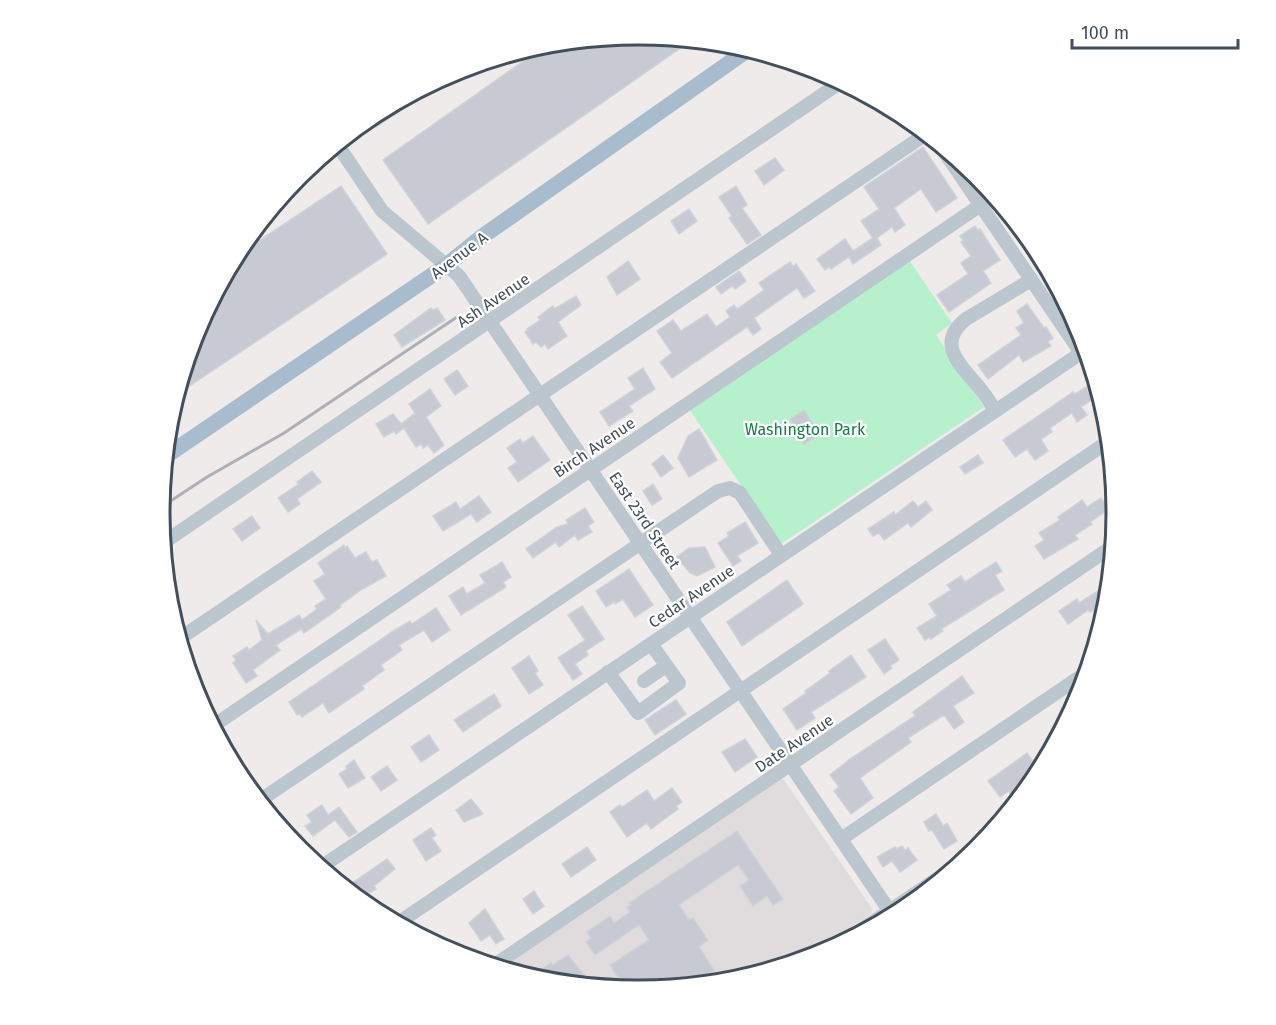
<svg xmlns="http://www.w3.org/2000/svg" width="1276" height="1025" font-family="'Fira Sans',sans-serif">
<rect width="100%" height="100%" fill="#efebeb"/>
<!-- education -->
<path fill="#e0dcdd" d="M779 778 784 780 871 907 872 912 868 916 805 959 731 981 638 990 544 981 500 968Z"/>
<!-- green -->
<path fill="#b6f0cc" d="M909 260 952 323 936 335 984 407 781 544 689 409Z"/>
<!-- building -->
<g fill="#c7cad2" stroke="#cfd2d8" stroke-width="1.5">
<path d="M638 34 692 40 428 224 383 160 549 43Z"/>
<path d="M423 88 427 93 376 127 369 118Z"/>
<path d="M923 147 957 198 936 212 921 189 894 208 905 225 895 232 892 227 877 238 881 245 853 264 849 257 831 269 829 267 825 270 817 259 845 239 853 251 873 238 861 221 879 209 864 187Z"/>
<path d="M775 158 784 170 764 185 755 171Z"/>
<path d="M341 186 387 254 176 395 197 329 235 257Z"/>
<path d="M736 186 747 205 742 208 761 235 747 244 729 218 732 216 719 197Z"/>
<path d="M689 209 697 221 679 234 671 221Z"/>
<path d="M975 226 978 230 980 229 1000 260 983 271 991 283 949 312 937 295 968 274 961 263 971 256 961 242 963 240 960 236Z"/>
<path d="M628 261 640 279 617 295 607 277Z"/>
<path d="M790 262 793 267 796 264 815 291 804 298 797 288 754 318 761 329 753 335 747 327 672 378 660 362 672 353 657 331 673 320 681 331 707 314 716 327 730 317 726 311 734 305 737 309 764 290 759 283Z"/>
<path d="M739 271 746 281 735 289 732 286 721 294 716 287Z"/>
<path d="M576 296 581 305 558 322 567 336 548 349 545 344 541 347 536 342 533 344 525 332 528 330 527 329 540 320 538 317 553 306 554 309Z"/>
<path d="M1027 304 1044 328 1046 327 1053 338 1048 342 1051 346 1023 362 1019 355 988 379 978 365 1021 335 1016 328 1024 323 1017 311Z"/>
<path d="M431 308 433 310 437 308 445 320 402 347 394 335Z"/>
<path d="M643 368 655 389 629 406 633 411 609 426 600 412 635 389 628 378Z"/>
<path d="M457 370 468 386 455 395 444 379Z"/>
<path d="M1086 387 1093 399 1081 407 1087 415 1077 422 1072 413 1050 428 1052 432 1041 439 1048 451 1035 460 1027 449 1015 457 1003 440 1073 392 1075 394Z"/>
<path d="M430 389 441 406 426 417 444 445 434 453 428 445 423 448 421 444 416 447 404 428 396 434 394 431 384 437 376 424 393 414 401 424 415 413 409 404Z"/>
<path d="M804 410 819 435 804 444 790 419Z"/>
<path d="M699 429 717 460 689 477 678 458 688 436Z"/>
<path d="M533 436 550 460 518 482 508 468 517 462 507 448 520 439 523 443Z"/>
<path d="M663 455 673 468 661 477 652 464Z"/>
<path d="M978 455 983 463 965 474 960 467Z"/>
<path d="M312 471 321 482 297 499 300 504 288 512 278 498 299 484 297 482Z"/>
<path d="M653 484 662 499 652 505 643 491Z"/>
<path d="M1114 495 1116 510 1107 515 1105 512 1090 522 1092 524 1075 535 1078 539 1044 559 1035 546 1044 540 1039 533 1060 520 1058 517 1082 500 1087 507 1101 498 1104 502Z"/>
<path d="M479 496 491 512 477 522 471 514 443 531 433 516 456 502 460 509Z"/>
<path d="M913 501 918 507 926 501 932 510 911 527 908 523 884 540 879 533 873 536 868 529 894 512 895 515Z"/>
<path d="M585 508 594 522 588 526 592 532 578 540 575 535 559 547 556 542 533 558 526 549 557 527 568 524 566 520Z"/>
<path d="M252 516 260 528 242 541 233 529Z"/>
<path d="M745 522 758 543 737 556 741 561 733 566 718 543 729 536 727 533Z"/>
<path d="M344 545 345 548 347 546 355 558 366 552 372 562 377 560 386 576 361 590 340 605 341 607 304 633 301 629 276 645 280 650 253 670 257 676 246 683 233 663 236 660 233 656 247 647 249 650 262 640 256 620 268 634 299 615 302 620 317 609 315 606 326 599 314 581 325 574 318 563Z"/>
<path d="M705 547 715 567 697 576 690 573 677 557 689 548Z"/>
<path d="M502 562 511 577 503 582 506 587 461 615 449 596 463 587 467 594 485 583 480 575Z"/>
<path d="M996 562 1002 571 995 575 1004 590 941 629 943 631 931 639 930 637 925 640 917 628 937 616 929 604 951 590 947 585 961 576 965 582Z"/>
<path d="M629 569 653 605 635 617 623 599 615 604 614 602 606 607 596 591Z"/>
<path d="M787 580 803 604 742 646 727 622Z"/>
<path d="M1109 584 1104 615 1099 619 1093 610 1090 612 1088 610 1068 624 1059 611 1077 599 1079 603Z"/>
<path d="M582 606 604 639 586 651 588 655 575 664 582 674 573 680 558 658 585 640 568 615Z"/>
<path d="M436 608 450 630 432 642 424 630 399 645 402 650 381 665 384 670 362 686 364 689 329 713 323 703 302 717 300 714 297 715 289 702 395 630 410 621 412 624Z"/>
<path d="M885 639 899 660 890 666 892 668 884 674 868 650Z"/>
<path d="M851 655 866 677 811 712 815 718 797 730 783 709 806 693 805 691 830 673 829 671Z"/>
<path d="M529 656 538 671 535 673 543 685 529 694 512 668Z"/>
<path d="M962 676 974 693 953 706 964 722 954 729 945 716H942L908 738 911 742 860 778 873 798 851 814 834 791 839 787 830 775 850 759 915 716 913 712Z"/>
<path d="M494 694 501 706 463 732 454 720Z"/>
<path d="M676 700 686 714 655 735 645 720Z"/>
<path d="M429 735 439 750 421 762 411 747Z"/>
<path d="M745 739 757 757 735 772 722 752Z"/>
<path d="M1027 753 1034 763 1048 754 1036 777 1028 782 1030 785 1027 788 1013 798 1009 791 1000 797 988 781Z"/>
<path d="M354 760 365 778 348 788 339 774 347 769 346 766Z"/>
<path d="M387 766 397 780 381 791 371 777Z"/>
<path d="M672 788 682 802 676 806 678 809 651 829 647 823 627 837 610 812 620 805 622 807 647 790 654 801Z"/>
<path d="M471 799 483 814 464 822 456 810Z"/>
<path d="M322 805 328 815 339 807 357 832 349 837 335 820 313 836 305 826 312 822 307 815Z"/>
<path d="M936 814 943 826 947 823 957 841 944 849 932 830 929 831 924 822Z"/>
<path d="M431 828 436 835 432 838 441 851 426 861 413 840Z"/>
<path d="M737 831 783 899 773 905 767 896 753 906 740 886 749 880 738 865 679 905 689 920 693 918 708 940 699 947 714 970 692 985 671 987 664 976 644 990 625 989 610 965 649 940 639 925 595 955 586 942 591 938 587 932 610 916 614 923 630 912 627 907 631 905 629 903Z"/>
<path d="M902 846 905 851 908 848 917 860 900 872 892 861 883 867 877 857 895 847 897 849Z"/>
<path d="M587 847 596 860 571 877 562 864Z"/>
<path d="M387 859 395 869 374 886 376 889 359 899 345 888Z"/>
<path d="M534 891 544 906 533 914 523 899Z"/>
<path d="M485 909 504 939 496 944 490 935 481 941 469 923Z"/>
<path d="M568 955 585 976 573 984 544 981 530 977 551 963 552 965Z"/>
</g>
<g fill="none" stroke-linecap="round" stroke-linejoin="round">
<!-- minor -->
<g stroke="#bbc6cf" stroke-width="14">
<path d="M337 144 382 211 459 276 893 916"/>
<path d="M939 144 1092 369"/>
<path d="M995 411C991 404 987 397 982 391 964 368 933 345 966 319L1031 280"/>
<path d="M163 543 841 82"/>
<path d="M179 639 926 134"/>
<path d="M608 672 638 713 679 683 651 644"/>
<path d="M644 681 666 666"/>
<path d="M213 726 994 196"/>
<path d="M259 801 718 491 730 488 740 493 781 555"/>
<path d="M841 839 1087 672"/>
<path d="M321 867 1081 353"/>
<path d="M398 923 1109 441"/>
<path d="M843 942 965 860"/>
<path d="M493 966 1113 546"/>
</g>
<!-- major -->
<path stroke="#a9bccd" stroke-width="16" d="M166 456 447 265 483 236 749 49"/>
<!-- rail -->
<path stroke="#adb1b7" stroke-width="3" d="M160 508 207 477 284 433 457 317"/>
</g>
<g text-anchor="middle" stroke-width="4.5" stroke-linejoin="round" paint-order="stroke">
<!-- street labels -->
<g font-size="16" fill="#434f5a" stroke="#fff">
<text transform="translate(459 255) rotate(-37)" y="6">Avenue A</text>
<text transform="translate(493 300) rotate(-34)" y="6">Ash Avenue</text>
<text transform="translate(594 447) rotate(-34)" y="6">Birch Avenue</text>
<text transform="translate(645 520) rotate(56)" y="6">East 23rd Street</text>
<text transform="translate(691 596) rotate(-34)" y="6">Cedar Avenue</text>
<text transform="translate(794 743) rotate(-34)" y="6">Date Avenue</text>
</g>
<!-- park labels -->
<g font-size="16" fill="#127d46" stroke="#fff">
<text x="805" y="435">Washington Park</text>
</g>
</g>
<!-- crop -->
<path d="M0 0H1276V1025H0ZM637 45H639A467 467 0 0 1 1106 512V513A467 467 0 0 1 639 980H637A467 467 0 0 1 170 513V512A467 467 0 0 1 637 45Z" fill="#fff" fill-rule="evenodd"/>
<path fill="none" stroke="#434f5a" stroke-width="3" d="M637 45H639A467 467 0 0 1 1106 512V513A467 467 0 0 1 639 980H637A467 467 0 0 1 170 513V512A467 467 0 0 1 637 45Z"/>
<!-- scale -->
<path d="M1072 39v9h166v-9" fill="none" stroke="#434f5a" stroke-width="3"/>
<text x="1081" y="39" font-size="18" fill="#434f5a" stroke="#ffffff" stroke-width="4.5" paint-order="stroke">100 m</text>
</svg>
